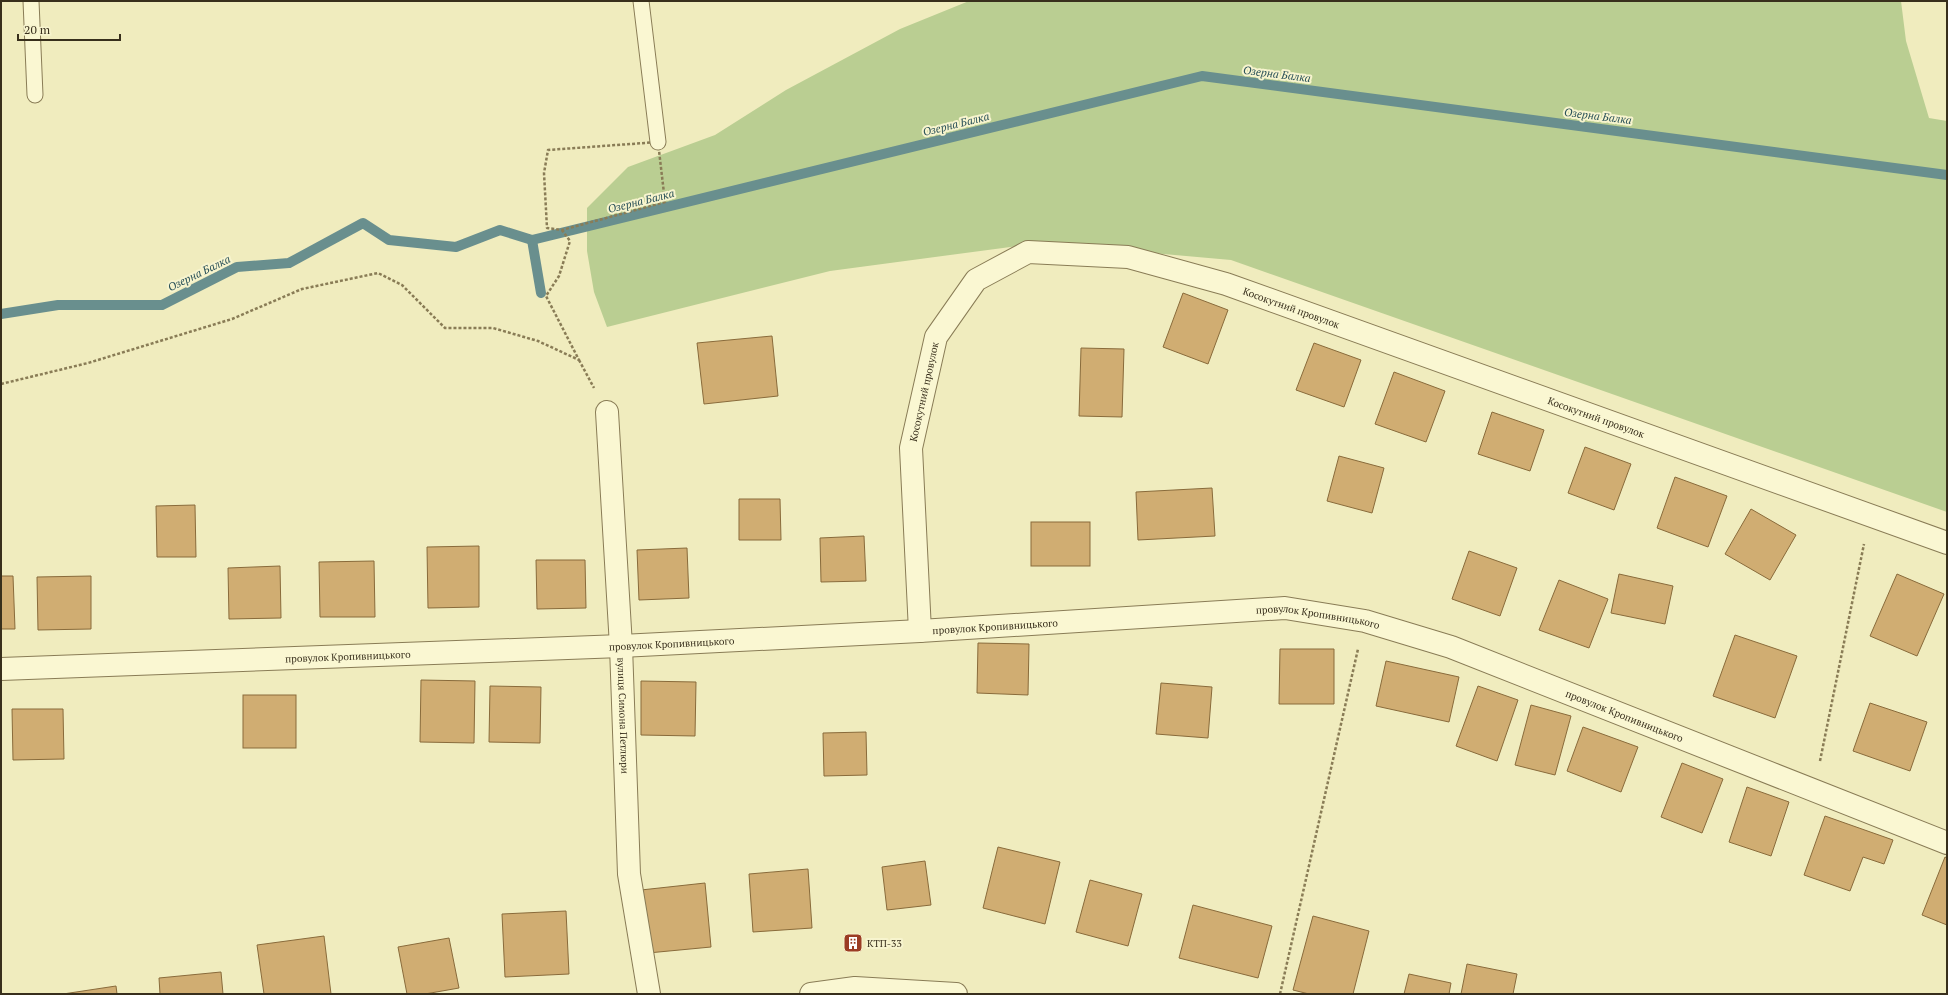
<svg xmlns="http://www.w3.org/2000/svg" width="1948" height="995" font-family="'PT Serif',serif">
<rect width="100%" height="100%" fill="#f0ecbe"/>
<!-- green -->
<path fill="#bace92" d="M969 1H1901L1906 41 1929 118 1947 121V512L1231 260 1040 243 830 271 607 327 594 292 587 251V208L628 167 715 135 786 90 900 29Z"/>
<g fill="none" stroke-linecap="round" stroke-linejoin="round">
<!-- stream -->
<g stroke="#698f8e" stroke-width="10">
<path d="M532 240 541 293"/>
<path d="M1 314 58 305H162L237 267 289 263 363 223 389 240 456 247 500 230 532 240 1202 76 1947 175"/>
</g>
</g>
<!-- building -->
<g fill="#d0ad72" stroke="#896b3b">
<path d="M1183 293 1228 310 1208 364 1163 347Z"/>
<path d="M772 336 778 396 704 404 697 343Z"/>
<path d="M1314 343 1361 360 1344 407 1296 390Z"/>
<path d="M1081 348 1124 349 1122 417 1079 416Z"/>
<path d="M1394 372 1445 391 1426 442 1375 424Z"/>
<path d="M1492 412 1544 430 1530 471 1478 454Z"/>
<path d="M1585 447 1631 464 1614 510 1568 493Z"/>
<path d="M1339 456 1384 468 1372 513 1327 501Z"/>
<path d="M1675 477 1727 496 1708 547 1657 528Z"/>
<path d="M1212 488 1215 536 1138 540 1136 492Z"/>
<path d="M739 499H780L781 540H739Z"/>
<path d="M195 505 196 557H157L156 506Z"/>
<path d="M1751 509 1796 535 1770 580 1725 554Z"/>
<rect x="1031" y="522" width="59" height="44"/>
<path d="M864 536 866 581 821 582 820 538Z"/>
<path d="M479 546V607L428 608 427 547Z"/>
<path d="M687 548 689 598 639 600 637 550Z"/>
<path d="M1469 551 1517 568 1500 616 1452 599Z"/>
<path d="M536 560H585L586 608 537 609Z"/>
<path d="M374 561 375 617H320L319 562Z"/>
<path d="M280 566 281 618 229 619 228 568Z"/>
<path d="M1619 574 1673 586 1665 624 1611 613Z"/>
<path d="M1897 574 1944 594 1917 656 1870 636Z"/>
<path d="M1 576H13L15 629H1Z"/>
<path d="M91 576V629L38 630 37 577Z"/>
<path d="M1559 580 1608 599 1589 648 1539 630Z"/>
<path d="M1735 635 1797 656 1775 718 1713 696Z"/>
<path d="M978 643 1029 644 1028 695 977 693Z"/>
<path d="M1280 649H1334V704H1279Z"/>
<path d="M1386 661 1459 677 1449 722 1376 706Z"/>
<path d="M421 680 475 681 474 743 420 742Z"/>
<path d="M641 681 696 682 695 736 641 735Z"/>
<path d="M1161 683 1212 687 1208 738 1156 734Z"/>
<path d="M490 686 541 687 540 743 489 742Z"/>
<path d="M1478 686 1518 700 1497 761 1456 746Z"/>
<rect x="243" y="695" width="53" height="53"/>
<path d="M1870 703 1927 722 1910 771 1853 751Z"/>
<path d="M1531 705 1571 716 1555 775 1515 765Z"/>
<path d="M12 709H63L64 759 13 760Z"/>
<path d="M1583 727 1638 747 1621 792 1567 771Z"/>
<path d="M866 732 867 775 824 776 823 733Z"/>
<path d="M1682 763 1723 779 1702 833 1661 817Z"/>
<path d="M1747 787 1789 802 1771 856 1729 842Z"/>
<path d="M1825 816 1893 840 1884 864 1863 857 1850 891 1804 875Z"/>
<path d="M998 847 1060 862 1045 924 983 908Z"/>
<path d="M1945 857 1947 858V925L1922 915Z"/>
<path d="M925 861 931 905 887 910 882 867Z"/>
<path d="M808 869 812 928 753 932 749 874Z"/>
<path d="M1090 880 1142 894 1128 946 1076 932Z"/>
<path d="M705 883 711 947 648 953 641 890Z"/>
<path d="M1193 905 1272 926 1258 978 1179 958Z"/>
<path d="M566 911 569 974 505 977 502 914Z"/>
<path d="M1313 916 1369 931 1353 994H1309L1293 990Z"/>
<path d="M860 935 861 950 847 951 846 936Z"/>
<path d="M324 936 331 994H264L257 945Z"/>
<path d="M449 938 459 988 425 994H407L398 947Z"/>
<path d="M1467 964 1517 974 1513 994H1461Z"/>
<path d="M221 972 223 994H160L159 978Z"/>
<path d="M1409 974 1451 983 1449 994H1404Z"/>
<path d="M116 986 117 994H63Z"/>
</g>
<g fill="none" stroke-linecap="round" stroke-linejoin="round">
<defs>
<g id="lane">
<path d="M31 1 35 95"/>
<path d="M641 1 658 142"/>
</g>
<g id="street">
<path id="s1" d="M607 412 621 646 629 874 649 994"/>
<path id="s2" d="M920 631 911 448 936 337 976 280 1028 252 1128 257 1226 284 1947 543"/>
<path id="s3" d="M1 669 621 646 920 631 1285 608 1365 621 1451 647 1947 843"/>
<path d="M811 994 855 988 956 994"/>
</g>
</defs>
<!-- lane casing -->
<use href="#lane" stroke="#897c56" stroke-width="17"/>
<!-- street casing -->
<use href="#street" stroke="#897c56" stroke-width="24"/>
<!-- path -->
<g stroke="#897c56" stroke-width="2.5" stroke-dasharray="3 2" stroke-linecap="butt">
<path d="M658 142 665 202 562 230 547 228 544 173 548 150Z"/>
<path d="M579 360 594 388"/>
<path d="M1 384 88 363 232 319 302 289 378 273 402 285 445 328H493L538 341 579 360 546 296 559 276 570 241 562 230"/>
<path d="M1820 761 1864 544"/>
<path d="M1280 994 1358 649"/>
</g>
<!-- lane -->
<use href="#lane" stroke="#faf7d2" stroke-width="15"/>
<!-- street -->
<use href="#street" stroke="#faf7d2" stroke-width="22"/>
</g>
<!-- icons -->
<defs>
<symbol id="building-square" viewBox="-11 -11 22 22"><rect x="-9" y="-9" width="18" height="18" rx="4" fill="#9b3c24" stroke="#f7f4ce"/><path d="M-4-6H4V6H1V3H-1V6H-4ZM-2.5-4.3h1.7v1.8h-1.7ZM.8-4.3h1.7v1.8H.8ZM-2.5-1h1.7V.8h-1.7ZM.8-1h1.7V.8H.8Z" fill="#fff"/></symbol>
</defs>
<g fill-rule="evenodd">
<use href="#building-square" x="842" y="932" width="22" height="22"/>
</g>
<g text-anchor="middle" stroke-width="4" stroke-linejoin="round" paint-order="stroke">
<!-- street labels -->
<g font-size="10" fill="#382f1c" stroke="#f7f4ce">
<text dy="4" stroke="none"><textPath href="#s2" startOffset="697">Косокутний провулок</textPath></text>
<text dy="4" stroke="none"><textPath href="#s2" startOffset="241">Косокутний провулок</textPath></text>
<text dy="4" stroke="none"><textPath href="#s2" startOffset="1021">Косокутний провулок</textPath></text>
<text dy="4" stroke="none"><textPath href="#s3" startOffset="1319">провулок Кропивницького</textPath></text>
<text dy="4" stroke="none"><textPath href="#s3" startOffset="995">провулок Кропивницького</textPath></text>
<text dy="4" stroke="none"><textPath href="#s3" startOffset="671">провулок Кропивницького</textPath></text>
<text dy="4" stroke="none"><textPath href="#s3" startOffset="347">провулок Кропивницького</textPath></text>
<text dy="4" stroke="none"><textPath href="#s1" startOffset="304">вулиця Симона Петлюри</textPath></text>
<text dy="4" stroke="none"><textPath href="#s3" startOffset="1643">провулок Кропивницького</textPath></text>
</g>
<!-- poi labels -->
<g font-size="10" fill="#382f1c" stroke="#f7f4ce" text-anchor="start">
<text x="867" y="947">КТП-33</text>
</g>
<!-- water labels -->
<g font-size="11" font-style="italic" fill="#2a5158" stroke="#f7f4ce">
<text transform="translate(1277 74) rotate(7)" y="4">Озерна Балка</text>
<text transform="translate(1598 116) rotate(7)" y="4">Озерна Балка</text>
<text transform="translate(956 124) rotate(-14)" y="4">Озерна Балка</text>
<text transform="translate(641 201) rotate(-14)" y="4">Озерна Балка</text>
<text transform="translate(199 273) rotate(-26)" y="4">Озерна Балка</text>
</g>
</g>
<!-- border -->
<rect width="1948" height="995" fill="none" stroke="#382f1c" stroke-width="4"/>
<!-- scale -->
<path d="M18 34v6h102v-6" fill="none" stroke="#382f1c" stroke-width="2"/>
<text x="24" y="34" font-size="12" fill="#382f1c" stroke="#f7f4ce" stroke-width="3" paint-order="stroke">20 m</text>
</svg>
